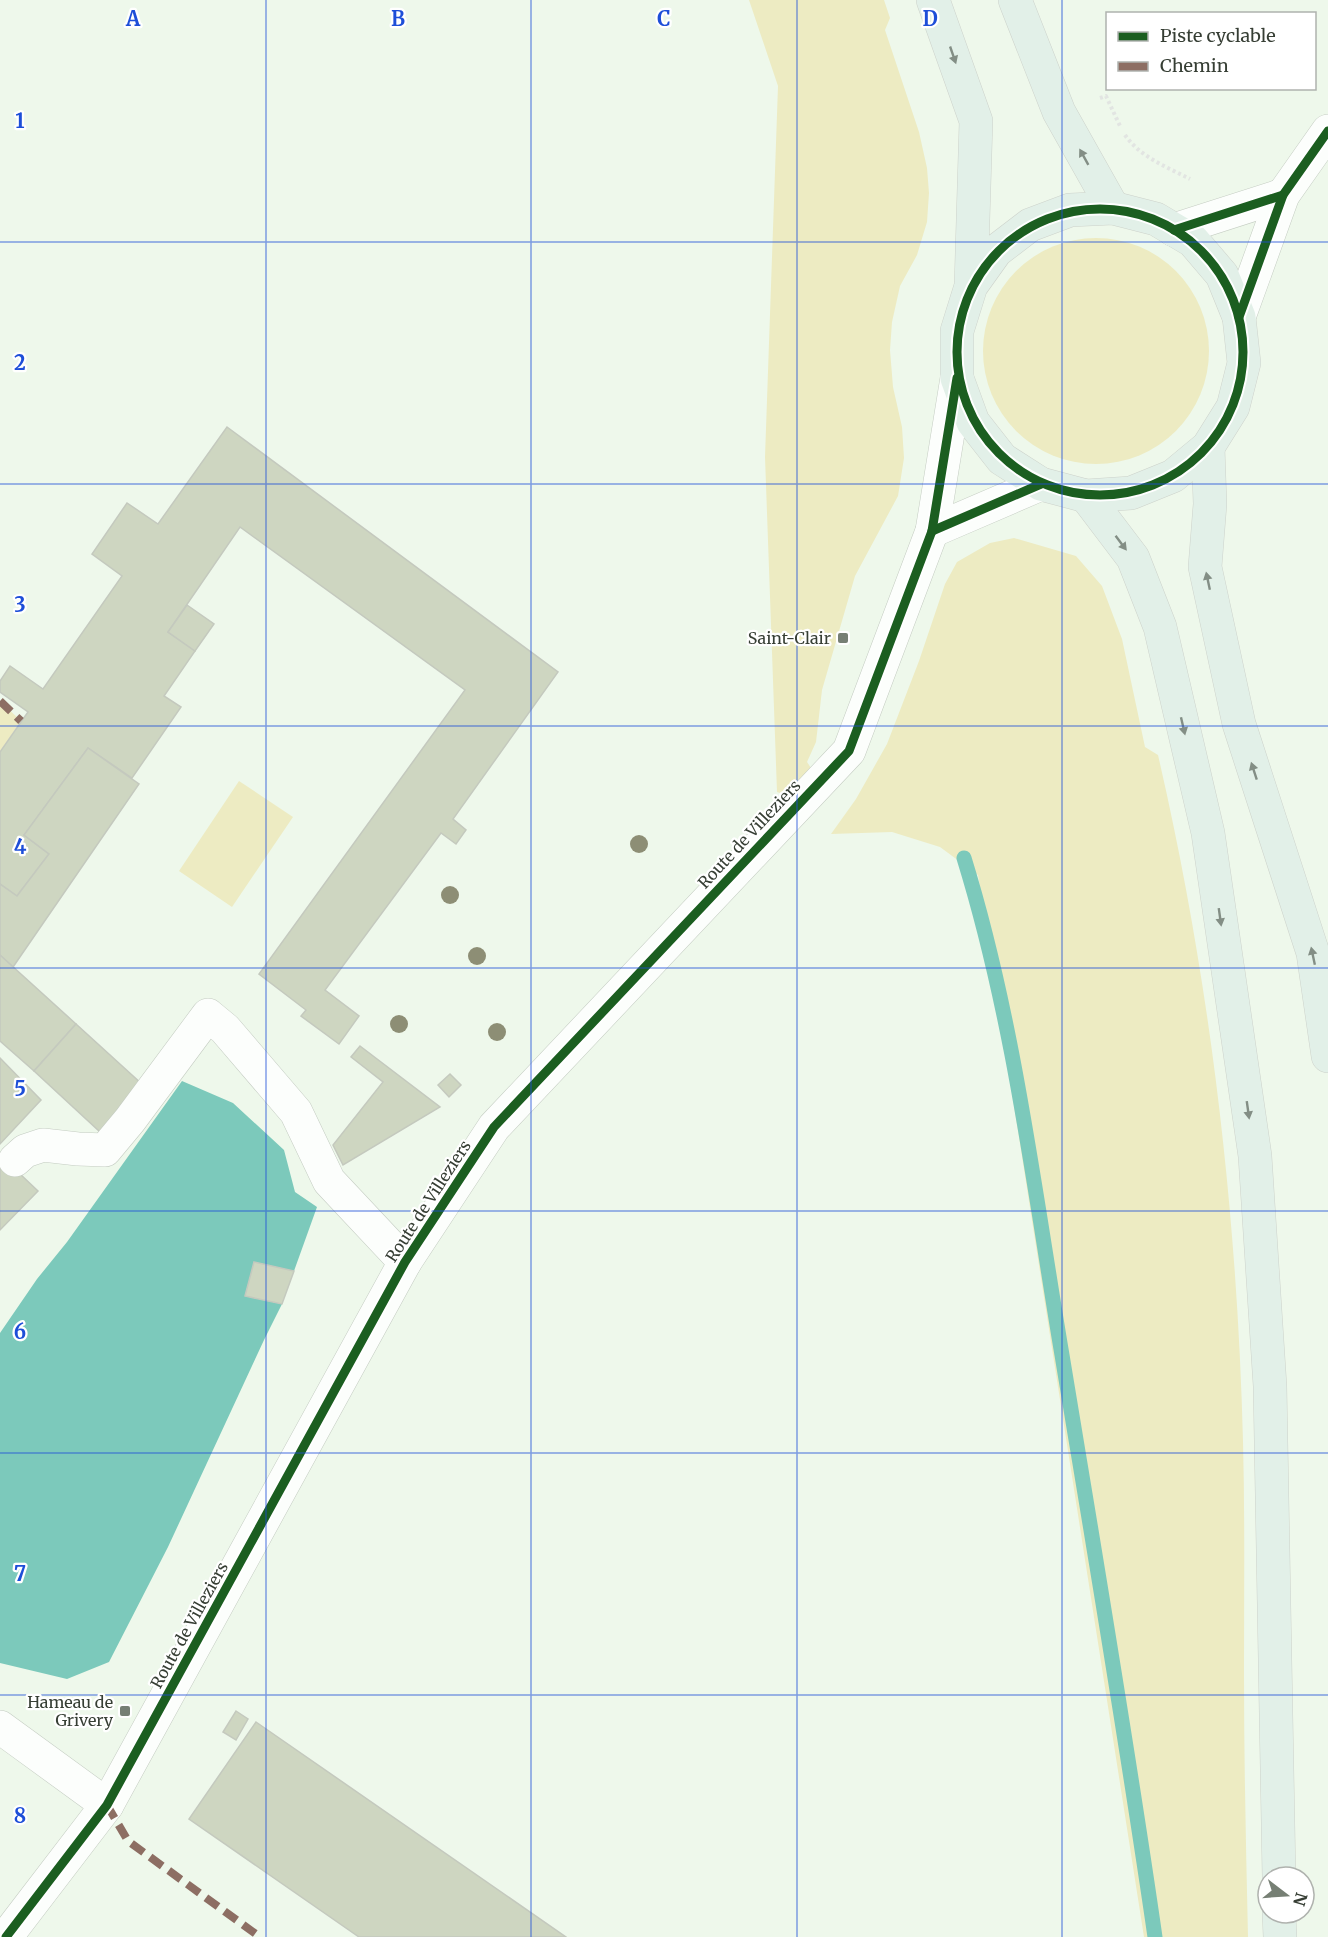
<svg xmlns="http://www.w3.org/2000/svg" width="1328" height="1937" font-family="Merriweather,serif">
<rect width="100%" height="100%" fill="#eef8eb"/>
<!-- green -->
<g fill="#edebc2">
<path d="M749 0H884L890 18 885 30 919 132 927 168 929 193 927 222 917 255 900 286 892 322 890 350 893 387 902 427 904 458 898 496 855 576 822 690 816 742 807 762 813 771 789 796 777 792 765 457 778 86Z"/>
<circle cx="1096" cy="351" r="113"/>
<path d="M1014 538 1076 556 1102 586 1122 639 1145 747 1158 755C1210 980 1237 1210 1243 1441 1245 1519 1244 1597 1244 1674 1244 1762 1246 1849 1248 1937H1144L978 875 940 847 892 832 831 834 856 799 887 744 919 661 945 584 957 562 990 543Z"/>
<path d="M0 701 21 721 0 752Z"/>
<path d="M239 781 293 817 232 907 179 871Z"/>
</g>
<!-- water -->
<path fill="#7cc9bb" d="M182 1081 233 1103 284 1150 295 1192 317 1207 294 1271 254 1262 245 1296 282 1304 264 1340 168 1547 109 1662 67 1679 0 1663V1333L37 1279 67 1242Z"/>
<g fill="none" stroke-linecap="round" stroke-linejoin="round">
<!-- stream -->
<path stroke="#7cc9bb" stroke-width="15" d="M964 858C1014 1020 1034 1189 1062 1355 1094 1549 1127 1742 1155 1937"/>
</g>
<!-- building -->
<g fill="#ced6c1" stroke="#c4c9be" stroke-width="1.5">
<path d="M227 427 558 672 453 819 466 830 456 844 441 833 325 990 359 1016 339 1044 301 1016 306 1010 259 974 465 690 240 527 168 632 195 651 164 696 181 707 132 778 88 748 24 835 49 854 17 896 0 884V752L28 712 0 692V681L10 666 43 689 122 576 92 554 127 503 158 524Z"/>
<path d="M187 605 214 624 195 651 168 632Z"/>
<path d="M88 748 139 784 13 967 0 955V884L17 896 49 854 24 835Z"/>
<path d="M0 955 76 1024 34 1071 0 1041Z"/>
<path d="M76 1024 143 1085 100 1132 34 1071Z"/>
<path d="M360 1046 440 1107 343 1165 333 1145 383 1082 351 1057Z"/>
<path d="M0 1058 41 1100 0 1144Z"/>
<path d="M450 1074 461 1085 449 1097 438 1085Z"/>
<path d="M0 1155 38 1191 0 1230Z"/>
<path d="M254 1262 294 1271 282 1304 245 1296Z"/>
<path d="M236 1711 248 1719 236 1740 223 1732Z"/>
<path d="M256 1722 566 1937H359L189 1819Z"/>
</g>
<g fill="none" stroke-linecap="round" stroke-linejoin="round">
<defs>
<g id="minor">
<path d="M1174 230 1283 195"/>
<path d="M1239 317 1283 195 1328 131"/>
<path d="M932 531 1041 484"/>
<path d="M15 1160 25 1151 43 1145 78 1149 105 1150 130 1120 208 1015 225 1029 296 1112 329 1181 405 1262"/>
<path d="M0 1727 107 1805"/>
<path d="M6 1937 107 1805 405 1262 494 1127 849 751 932 531 957 378"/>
</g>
<g id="major">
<path d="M933 0 976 121 971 286 957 331V378L973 422 1002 459 1041 484 1086 496 1131 493 1173 476 1208 447 1233 407 1244 363 1239 317 1222 275 1193 241 1156 219 1113 208 1070 210 1030 225 996 251 971 286"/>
<path d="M1015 0 1059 112 1113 208"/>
<path d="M1208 447 1210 504 1205 567 1239 724 1313 953 1328 1056"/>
<path d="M1086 496 1133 558 1160 627 1208 833 1255 1156 1270 1386 1279 1877"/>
<path d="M1279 1913 1280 1937"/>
</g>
</defs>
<!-- minor casing -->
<use href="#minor" stroke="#c4ccc2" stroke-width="34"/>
<!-- major casing -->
<use href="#major" stroke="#cdd2cb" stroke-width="34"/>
<!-- path -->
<g stroke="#e2e5e2" stroke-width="4" stroke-dasharray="3 3" stroke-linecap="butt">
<path d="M1100 98 1106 96 1120 126"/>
<path d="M1125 135C1140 157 1167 167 1190 179"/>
</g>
<!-- minor -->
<use href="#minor" stroke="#fcfefc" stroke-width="33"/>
<!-- major -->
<use href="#major" stroke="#e2f0e8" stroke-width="33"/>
<!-- quiet -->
<g stroke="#8d6e63" stroke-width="8" stroke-dasharray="15 8" stroke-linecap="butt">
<path d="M0 701 21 721"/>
<path d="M107 1805 128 1841 260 1937"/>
</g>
<defs>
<g id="cycleway">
<circle cx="1100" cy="352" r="143"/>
<path d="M1174 230 1283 195"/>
<path d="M1239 317 1283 195 1328 131"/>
<path d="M932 531 1041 484"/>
<path d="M6 1937 107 1805 405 1262 494 1127 849 751 932 531 957 378"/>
</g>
</defs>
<!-- cycleway casing -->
<use href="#cycleway" stroke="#fff" stroke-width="13"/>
<!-- cycleway -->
<use href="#cycleway" stroke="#1b5e20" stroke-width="9"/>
</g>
<!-- trees -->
<g fill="#8d8e75">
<circle cx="639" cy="844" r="9"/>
<circle cx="450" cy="895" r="9"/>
<circle cx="477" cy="956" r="9"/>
<circle cx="399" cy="1024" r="9"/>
<circle cx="497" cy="1032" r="9"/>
</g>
<!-- one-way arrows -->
<defs><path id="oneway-solid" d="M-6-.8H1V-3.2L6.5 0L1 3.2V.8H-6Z" transform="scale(1.5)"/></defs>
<g fill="#838e85">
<use href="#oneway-solid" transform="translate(953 55) rotate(71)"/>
<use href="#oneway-solid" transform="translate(1084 157) rotate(-119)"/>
<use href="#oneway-solid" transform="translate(1121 543) rotate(53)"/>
<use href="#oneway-solid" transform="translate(1208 581) rotate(-102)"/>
<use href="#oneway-solid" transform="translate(1183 726) rotate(77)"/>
<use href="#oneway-solid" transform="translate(1254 771) rotate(-108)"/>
<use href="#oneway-solid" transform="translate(1220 917) rotate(82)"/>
<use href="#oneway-solid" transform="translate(1313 956) rotate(-102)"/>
<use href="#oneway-solid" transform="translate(1248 1110) rotate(82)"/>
</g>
<!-- grid -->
<path fill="none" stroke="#1d4ed8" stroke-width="1.5" stroke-opacity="0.55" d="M266 0V1937M531 0V1937M797 0V1937M1062 0V1937M0 242H1328M0 484H1328M0 726H1328M0 968H1328M0 1211H1328M0 1453H1328M0 1695H1328"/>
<!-- markers -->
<g fill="#767f74" stroke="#fff" stroke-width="2">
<rect x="837" y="632" width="12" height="12" rx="3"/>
<rect x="119" y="1705" width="12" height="12" rx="3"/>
</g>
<g text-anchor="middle" stroke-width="4.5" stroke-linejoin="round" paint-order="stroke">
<!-- poi labels -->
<g font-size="16" fill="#363e34" stroke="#fff" text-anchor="end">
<text x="831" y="644">Saint-Clair</text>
<text x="113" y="1708">Hameau de<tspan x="113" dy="18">Grivery</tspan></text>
</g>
<!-- street labels -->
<g font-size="16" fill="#363e34" stroke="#fff">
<text transform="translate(749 834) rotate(-47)" y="6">Route de Villeziers</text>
<text transform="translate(428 1201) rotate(-57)" y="6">Route de Villeziers</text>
<text transform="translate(189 1625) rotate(-61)" y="6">Route de Villeziers</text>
</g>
</g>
<g font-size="20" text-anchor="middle" font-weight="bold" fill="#1d4ed8" stroke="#fff" stroke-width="4.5" stroke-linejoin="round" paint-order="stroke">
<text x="133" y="26">A</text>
<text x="398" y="26">B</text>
<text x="664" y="26">C</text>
<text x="930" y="26">D</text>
<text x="20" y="128">1</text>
<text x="20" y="370">2</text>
<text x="20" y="612">3</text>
<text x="20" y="854">4</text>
<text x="20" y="1096">5</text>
<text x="20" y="1339">6</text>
<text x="20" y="1581">7</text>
<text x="20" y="1823">8</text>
</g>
<!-- legend -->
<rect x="1106" y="12" width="210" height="78" fill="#ffffff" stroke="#afb2ae" stroke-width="1.5"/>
<rect x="1118" y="32" width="30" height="9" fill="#1b5e20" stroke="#afb2ae" stroke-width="1.5"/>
<text x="1160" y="42" font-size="18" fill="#363e34">Piste cyclable</text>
<rect x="1118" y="62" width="30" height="9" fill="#8d6e63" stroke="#afb2ae" stroke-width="1.5"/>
<text x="1160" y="72" font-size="18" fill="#363e34">Chemin</text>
<!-- north arrow -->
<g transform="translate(1286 1895) rotate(107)"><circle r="28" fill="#ffffff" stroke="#afb2ae" stroke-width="1.5"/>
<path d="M0-4.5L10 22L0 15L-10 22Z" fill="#767f74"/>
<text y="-9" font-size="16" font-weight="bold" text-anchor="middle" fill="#363e34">N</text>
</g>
</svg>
